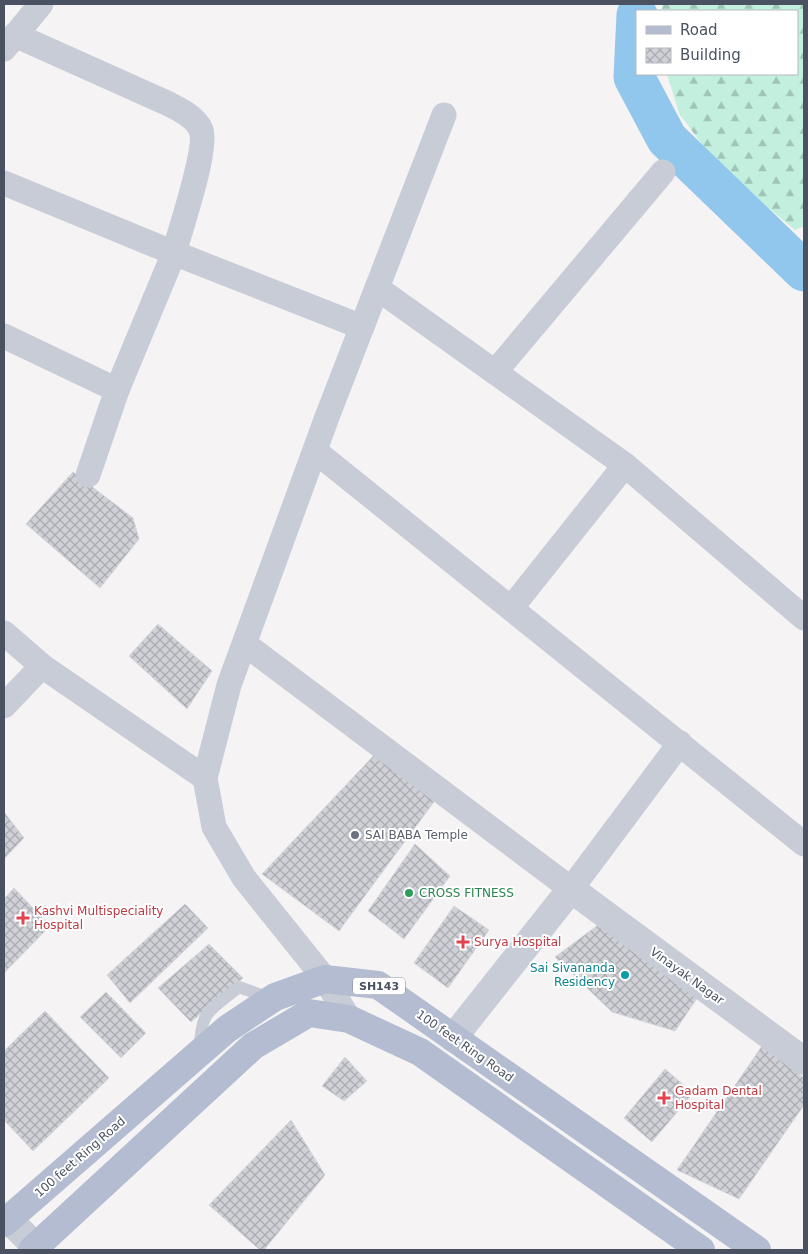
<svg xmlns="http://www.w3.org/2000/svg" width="808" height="1254" font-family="'DejaVu Sans',sans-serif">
<defs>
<pattern id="forest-firs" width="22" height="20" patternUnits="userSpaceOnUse" patternTransform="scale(1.25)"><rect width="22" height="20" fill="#c3f0de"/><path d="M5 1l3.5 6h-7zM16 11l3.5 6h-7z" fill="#a0c5b7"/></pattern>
<pattern id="building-cross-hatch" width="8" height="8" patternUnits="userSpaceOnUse" patternTransform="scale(1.25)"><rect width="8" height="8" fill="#cfd1d7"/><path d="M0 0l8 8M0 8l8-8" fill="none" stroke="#aaacb2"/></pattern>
</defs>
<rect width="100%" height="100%" fill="#f5f3f3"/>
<!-- forest -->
<path fill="url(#forest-firs)" d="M662 4H804V226L795 230 716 164 679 113 667 74H797V11H662Z"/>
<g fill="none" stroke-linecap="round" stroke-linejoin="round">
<!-- river -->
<path stroke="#91c7ec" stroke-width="41" d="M637 15 634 77 667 139 804 271"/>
</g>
<!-- building -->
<g fill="url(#building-cross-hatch)" stroke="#d7d8de">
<path d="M73 472 133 518 139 539 100 588 26 524Z"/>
<path d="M158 624 212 671 187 709 129 656Z"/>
<path d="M378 751 439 795 339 931 262 874Z"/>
<path d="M4 812 24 838 4 859Z"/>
<path d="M415 844 450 876 404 939 368 911Z"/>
<path d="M14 888 50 926 4 973V899Z"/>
<path d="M185 904 208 928 130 1003 107 975Z"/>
<path d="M454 906 489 930 448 988 414 963Z"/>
<path d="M606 919 700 994 675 1031 612 1012 555 957Z"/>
<path d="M209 944 243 978 191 1022 158 988Z"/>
<path d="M106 992 146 1033 121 1058 80 1017Z"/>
<path d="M45 1011 109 1078 33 1151 4 1120V1051Z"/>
<path d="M762 1046 804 1078V1105L739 1199 677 1170Z"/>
<path d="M345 1057 367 1081 344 1101 322 1086Z"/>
<path d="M665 1069 693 1093 652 1142 624 1118Z"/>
<path d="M291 1120 325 1175 264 1250H260L209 1205Z"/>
</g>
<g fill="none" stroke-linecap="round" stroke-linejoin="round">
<!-- service -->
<path stroke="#c7ccd7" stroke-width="12" d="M200 1050C200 1010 210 1011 239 987L272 999"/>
<!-- minor -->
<g stroke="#c7ccd7" stroke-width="25">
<path d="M15 35 169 104C180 110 196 117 201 130 208 149 180 230 174 253L362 327"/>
<path d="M4 49 41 4"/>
<path d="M4 183 174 253 117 390 4 336"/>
<path d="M377 288 625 465 804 618"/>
<path d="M495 372 663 172"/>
<path d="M315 451 804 844"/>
<path d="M88 475 117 390"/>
<path d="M512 607 625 465"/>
<path d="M4 633 42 666 205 778"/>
<path d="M245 644 571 889 680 743"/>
<path d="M4 706 42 666"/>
<path d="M349 1019 325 979 244 878 214 827 205 778 229 685 327 417 444 115"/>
</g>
<!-- tertiary -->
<g stroke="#c7ccd7" stroke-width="28">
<path d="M453 1038 571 889 804 1061"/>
<path d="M8 1219 39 1250"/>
</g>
<!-- primary -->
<g stroke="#b3bcd0" stroke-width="28">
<path d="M4 1223 227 1029 275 997 325 979 378 985 757 1250"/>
<path d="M32 1250 253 1046 309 1013 349 1019 420 1052 701 1250"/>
</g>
</g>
<!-- markers -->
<circle fill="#6b7280" stroke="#fff" stroke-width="2" cx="355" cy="835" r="5"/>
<circle fill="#2e9e5b" stroke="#fff" stroke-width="2" cx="409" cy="893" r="5"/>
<g fill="#e0444e" stroke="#fff" stroke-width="2">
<path d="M20.5 910.5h5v5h5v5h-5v5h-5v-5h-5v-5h5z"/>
<path d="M460.5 934.5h5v5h5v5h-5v5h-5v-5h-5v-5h5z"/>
<path d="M661.5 1090.5h5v5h5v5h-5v5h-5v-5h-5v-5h5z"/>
</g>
<circle fill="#0f9aa8" stroke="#fff" stroke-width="2" cx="625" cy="975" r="5"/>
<g text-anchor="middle" stroke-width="4" stroke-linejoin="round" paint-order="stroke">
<!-- shield labels -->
<rect fill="#fff" stroke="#808590" stroke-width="1" x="353" y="977.5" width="52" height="17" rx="4"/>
<g font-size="11" font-weight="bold" fill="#4a5160">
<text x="379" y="990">SH143</text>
</g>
<!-- worship labels -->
<g font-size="12" fill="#5b616d" stroke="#fff" text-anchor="start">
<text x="365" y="839">SAI BABA Temple</text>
</g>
<!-- leisure labels -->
<g font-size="12" fill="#27864d" stroke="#fff" text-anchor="start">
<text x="419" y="897">CROSS FITNESS</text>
</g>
<!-- health labels -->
<g font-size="12" fill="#be3a42" stroke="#fff" text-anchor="start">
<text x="34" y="915">Kashvi Multispeciality<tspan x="34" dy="14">Hospital</tspan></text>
<text x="474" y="946">Surya Hospital</text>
<text x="675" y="1095">Gadam Dental<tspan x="675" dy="14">Hospital</tspan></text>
</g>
<!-- culture labels -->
<g font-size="12" fill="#0d838f" stroke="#fff" text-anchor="end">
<text x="615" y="972">Sai Sivananda<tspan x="615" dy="14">Residency</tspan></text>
</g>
<!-- street labels -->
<g font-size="12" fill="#4a5160" stroke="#fff">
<text transform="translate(687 976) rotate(36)" y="4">Vinayak Nagar</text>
<text transform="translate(465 1046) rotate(35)" y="4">100 feet Ring Road</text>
<text transform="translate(80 1157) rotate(-41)" y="4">100 feet Ring Road</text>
</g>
</g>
<!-- border -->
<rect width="808" height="1254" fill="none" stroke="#4a5160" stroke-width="10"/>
<!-- legend -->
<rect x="636" y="10" width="162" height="65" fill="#ffffff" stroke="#b7b9bf"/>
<rect x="646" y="26" width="25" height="8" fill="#b3bcd0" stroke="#b7b9bf"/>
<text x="680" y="35" font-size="15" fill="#4a5160">Road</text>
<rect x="646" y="48" width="25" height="15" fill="url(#building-cross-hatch)" stroke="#b7b9bf"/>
<text x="680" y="60" font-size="15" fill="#4a5160">Building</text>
</svg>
